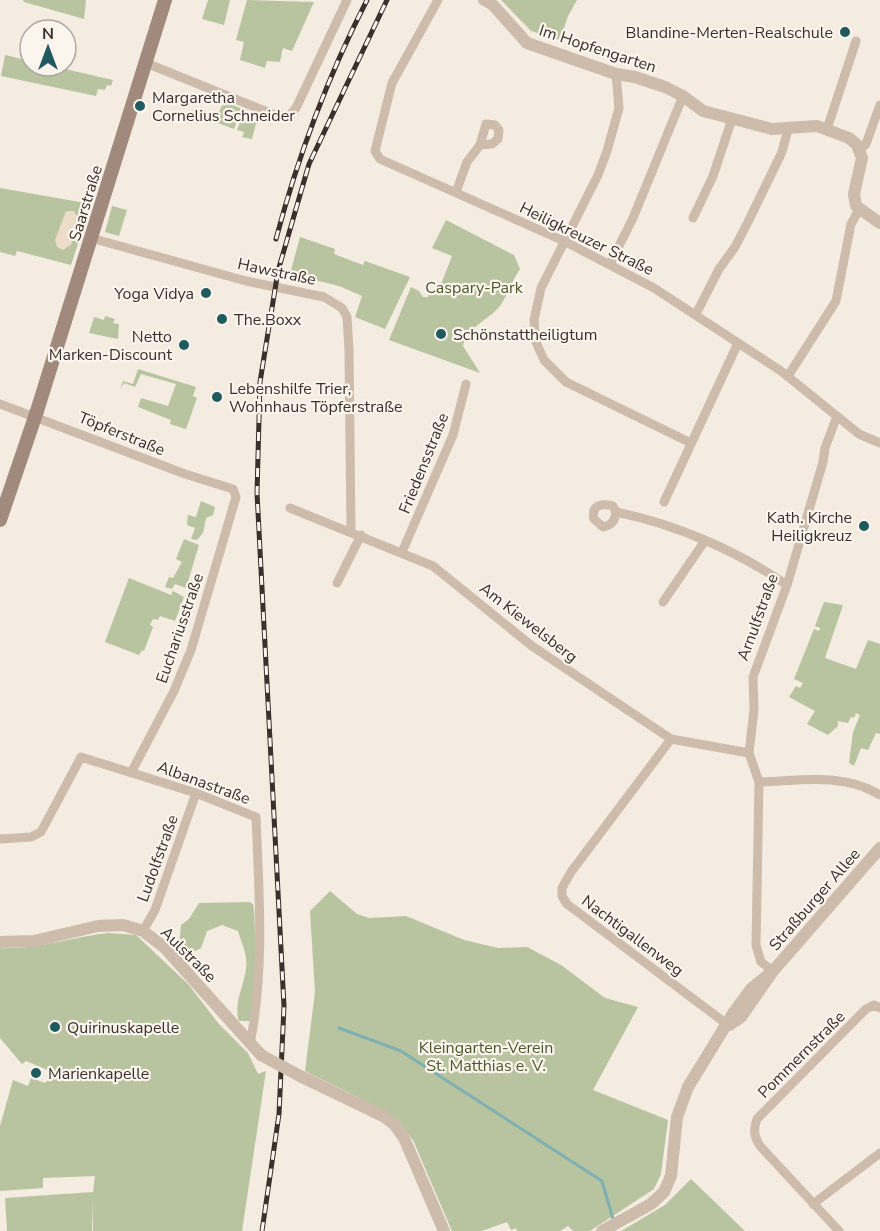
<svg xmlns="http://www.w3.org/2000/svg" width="880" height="1231" font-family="'Nunito Sans',sans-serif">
<rect width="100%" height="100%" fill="#f4ebe1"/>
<!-- green -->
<g fill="#b8c4a0">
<path d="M23 0H86L84 19 24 2Z"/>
<path d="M208 0H230L224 25 202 19Z"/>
<path d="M247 0 314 2 292 51 283 48 280 62 267 61 265 68 240 60 244 42 236 40Z"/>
<path d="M501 0H577L568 16 560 40 531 31Z"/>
<path d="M5 55 30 61V66H52L113 80 111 86 107 85 105 90 98 89 96 96 1 76Z"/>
<path d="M224 101 242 109 234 129 215 122Z"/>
<path d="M245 110 258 116 252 139 242 137 244 132 237 130Z"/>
<path d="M0 188 91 204 71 265 17 251 15 256 0 252Z"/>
<path d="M112 206 127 210 119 236 105 232Z"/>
<path d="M446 220 514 255 520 269C512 280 506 299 499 307 487 321 466 328 463 346L480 373 389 340 411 287 419 291 423 297H428L430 292H438L452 256 432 248Z"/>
<path d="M300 237 335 249 334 254 363 265 365 261 410 277 385 329 355 317 362 296 339 286 290 274Z"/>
<path d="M105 316 115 319 113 323 119 324 118 339 89 333 94 317 104 320Z"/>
<path d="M138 369 196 387 193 396 197 398 186 429 170 424 171 420 138 407 141 398 168 406 176 384 141 374 135 387 124 383 120 389 123 381 133 384Z"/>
<path d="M201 501 215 507 213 515 206 518 203 533 197 540 191 539 195 528 187 525 188 515 196 517Z"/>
<path d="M184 539 199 545 186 588 175 584 172 589 165 587 169 577 173 578 182 562 176 559Z"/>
<path d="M129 578 171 595 173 591 184 597 175 621 160 616 158 620 153 619 150 625 153 627 144 651 142 650 139 655 105 642Z"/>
<path d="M824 602 843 605 825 658 856 669 868 640 880 644V734L876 733 868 750 861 748 854 766 849 763 853 732 860 715 856 713 854 718 851 717 848 723 838 721V726L828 735 807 724 815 711 789 697 796 686 800 688 803 683 794 679 814 629 819 631 820 628 815 626Z"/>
<path d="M330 891 357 914 369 918 406 916 464 940 498 948 527 947 561 965 605 998 638 1007 593 1090 668 1120 661 1174 654 1189 590 1231H573L568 1226 560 1231H517L516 1228 511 1230 507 1222 482 1231H452L413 1140C389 1107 341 1090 305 1071L315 992 310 911Z"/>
<path d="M249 902 253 904C256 918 253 933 258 946L256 1005 249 1021H239C233 1005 244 986 246 969 248 955 242 944 238 931L222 925 207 931 201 948 195 951 180 950 179 947 181 925 189 919 199 903Z"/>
<path d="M108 933 136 935 189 985 218 1023 248 1053 258 1074 266 1071 242 1231H93L92 1197V1231H7L5 1198 93 1192 95 1176 43 1178V1188L0 1191V1126L13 1080 28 1086 31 1078 45 1083 52 1076 50 1071 26 1061 22 1064 0 1038V948C37 950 71 937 108 933Z"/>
<path d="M691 1179 745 1231H621L665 1205Z"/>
</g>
<!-- plaza -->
<path fill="#ecdcc8" d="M66 211H74L79 220 71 245 63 250 57 247 55 240Z"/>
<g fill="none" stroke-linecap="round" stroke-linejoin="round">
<!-- stream -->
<path stroke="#7fb0b2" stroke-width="3" d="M339 1028 401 1051 602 1181 613 1219"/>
<!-- minor -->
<g stroke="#cdbbac" stroke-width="9">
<path d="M438 0 392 83 375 151 380 159 564 241 654 288 781 371 859 434 880 443"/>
<path d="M146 63 275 115 289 116 296 108 347 0"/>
<path d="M616 74 619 108 607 151 598 175 541 288 534 320 536 342 544 360 566 382 691 443"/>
<path d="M827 129 856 41"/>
<path d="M859 150 866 144 880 105"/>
<path d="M456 192 467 162 480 145 486 124 495 125 499 130 498 139 492 144 480 145"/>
<path d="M693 218 713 176 732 119"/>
<path d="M91 238 246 281 324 297 342 308 347 317 349 349 351 531"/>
<path d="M610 264 633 218 683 96"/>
<path d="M696 314 719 269 735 247 748 222 782 152 788 129"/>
<path d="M788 376 836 301 851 224 859 210"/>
<path d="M0 404 185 474 233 489 236 497 191 650 174 691 132 771"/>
<path d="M664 502 738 343"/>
<path d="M290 508 433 566 532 646 671 739 749 753"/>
<path d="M616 512C615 521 612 525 603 527L594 519C591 505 601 503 613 506L616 512C676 524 737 551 787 585"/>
<path d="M402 552 453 435 466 384"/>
<path d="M337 583 361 535"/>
<path d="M663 602 704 542"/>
<path d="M671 739 571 872 562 888V896L567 904 728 1025"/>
<path d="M759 782C799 781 843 772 880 795"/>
<path d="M0 839 31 837 41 832 81 757 196 793 256 817C259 893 265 968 250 1044"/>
<path d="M143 931 155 910 196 793"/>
<path d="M773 971 761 962 756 945 759 782 749 753 754 710 753 677 787 585 823 462 825 448 837 416"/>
<path d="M813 1204 880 1153"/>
<path d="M839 1231 760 1146C754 1136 753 1130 757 1119L866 1009 874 1005 880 1008"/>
</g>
<!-- tertiary -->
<g stroke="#cdbbac" stroke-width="12">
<path d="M484 0 492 4 527 43 616 74 635 77 665 87 683 96 703 111 772 129 817 126 849 138 857 145 862 158 854 194 856 206 880 223"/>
<path d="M0 942 34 941 98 926 123 925 143 931 164 947 261 1055"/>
<path d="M729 1025 741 1017 773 971 880 848"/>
<path d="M300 1076 383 1116 395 1125 404 1138 444 1231"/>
<path d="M602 1231 651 1204 664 1192 671 1176 677 1117 688 1087 734 1012 751 989 773 971"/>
</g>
<!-- secondary -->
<path stroke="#a18a7d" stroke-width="14" d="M0 520 37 411 165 0"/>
<defs>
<g id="rail">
<path d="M276 239C298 156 328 76 367 0"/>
<path d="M262 1231 279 1114 284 1006 257 493 260 382 278 271 309 164 387 0"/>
</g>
</defs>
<!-- rail casing -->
<use href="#rail" stroke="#3b302b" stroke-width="5"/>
<!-- rail -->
<use href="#rail" stroke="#fbf5ee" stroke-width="3" stroke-dasharray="9" stroke-linecap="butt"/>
<!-- tertiary-bridge -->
<path stroke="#cdbbac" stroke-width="12" d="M261 1055 300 1076"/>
</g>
<!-- markers -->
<g fill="#1f5a5e" stroke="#fbf5ee" stroke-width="2">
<circle cx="845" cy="32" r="6"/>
<circle cx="140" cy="106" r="6"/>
<circle cx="206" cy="293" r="6"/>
<circle cx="222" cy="319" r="6"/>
<circle cx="441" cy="334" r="6"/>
<circle cx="184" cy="345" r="6"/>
<circle cx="217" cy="397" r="6"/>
<circle cx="864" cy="526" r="6"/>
<circle cx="55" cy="1027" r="6"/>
<circle cx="36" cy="1073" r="6"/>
</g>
<g text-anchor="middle" stroke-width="4.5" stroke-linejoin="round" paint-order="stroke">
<!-- poi labels -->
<g font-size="16" fill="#3b302b" stroke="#fbf5ee" text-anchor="start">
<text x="833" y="38" text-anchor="end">Blandine-Merten-Realschule</text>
<text x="152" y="103">Margaretha<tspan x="152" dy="18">Cornelius Schneider</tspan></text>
<text x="194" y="299" text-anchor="end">Yoga Vidya</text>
<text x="234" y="325">The.Boxx</text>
<text x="453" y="340">Schönstattheiligtum</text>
<text x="172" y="342" text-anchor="end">Netto<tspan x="172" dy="18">Marken-Discount</tspan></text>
<text x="229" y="394">Lebenshilfe Trier,<tspan x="229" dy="18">Wohnhaus Töpferstraße</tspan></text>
<text x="852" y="523" text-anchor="end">Kath. Kirche<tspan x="852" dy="18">Heiligkreuz</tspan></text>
<text x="67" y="1033">Quirinuskapelle</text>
<text x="48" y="1079">Marienkapelle</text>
</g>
<!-- street labels -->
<g font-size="16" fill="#3b302b" stroke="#fbf5ee">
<text transform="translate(598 48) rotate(18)" y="6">Im Hopfengarten</text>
<text transform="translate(85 203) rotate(-73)" y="6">Saarstraße</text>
<text transform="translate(587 238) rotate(26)" y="6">Heiligkreuzer Straße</text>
<text transform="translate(277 271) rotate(12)" y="6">Hawstraße</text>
<text transform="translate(122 433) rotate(22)" y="6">Töpferstraße</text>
<text transform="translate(423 463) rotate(-68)" y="6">Friedensstraße</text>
<text transform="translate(757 617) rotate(-70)" y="6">Arnulfstraße</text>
<text transform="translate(529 622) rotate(38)" y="6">Am Kiewelsberg</text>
<text transform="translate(179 628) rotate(-71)" y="6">Euchariusstraße</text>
<text transform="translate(204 782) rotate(20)" y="6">Albanastraße</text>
<text transform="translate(157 858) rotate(-70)" y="6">Ludolfstraße</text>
<text transform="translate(814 899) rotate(-49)" y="6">Straßburger Allee</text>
<text transform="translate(633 935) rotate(37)" y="6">Nachtigallenweg</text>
<text transform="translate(189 954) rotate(45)" y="6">Aulstraße</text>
<text transform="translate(801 1054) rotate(-45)" y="6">Pommernstraße</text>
</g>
<!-- park labels -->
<g font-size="16" fill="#4a5a2e" stroke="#fbf5ee">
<text x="474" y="293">Caspary-Park</text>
<text x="486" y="1053">Kleingarten-Verein<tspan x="486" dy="18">St. Matthias e. V.</tspan></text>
</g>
</g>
<!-- north arrow -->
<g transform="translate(48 48)"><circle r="28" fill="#fbf5ee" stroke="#aea6a0" stroke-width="1.5"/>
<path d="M0-4.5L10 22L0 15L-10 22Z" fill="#1f5a5e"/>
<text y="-9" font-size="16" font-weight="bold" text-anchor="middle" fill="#3b302b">N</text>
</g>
</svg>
